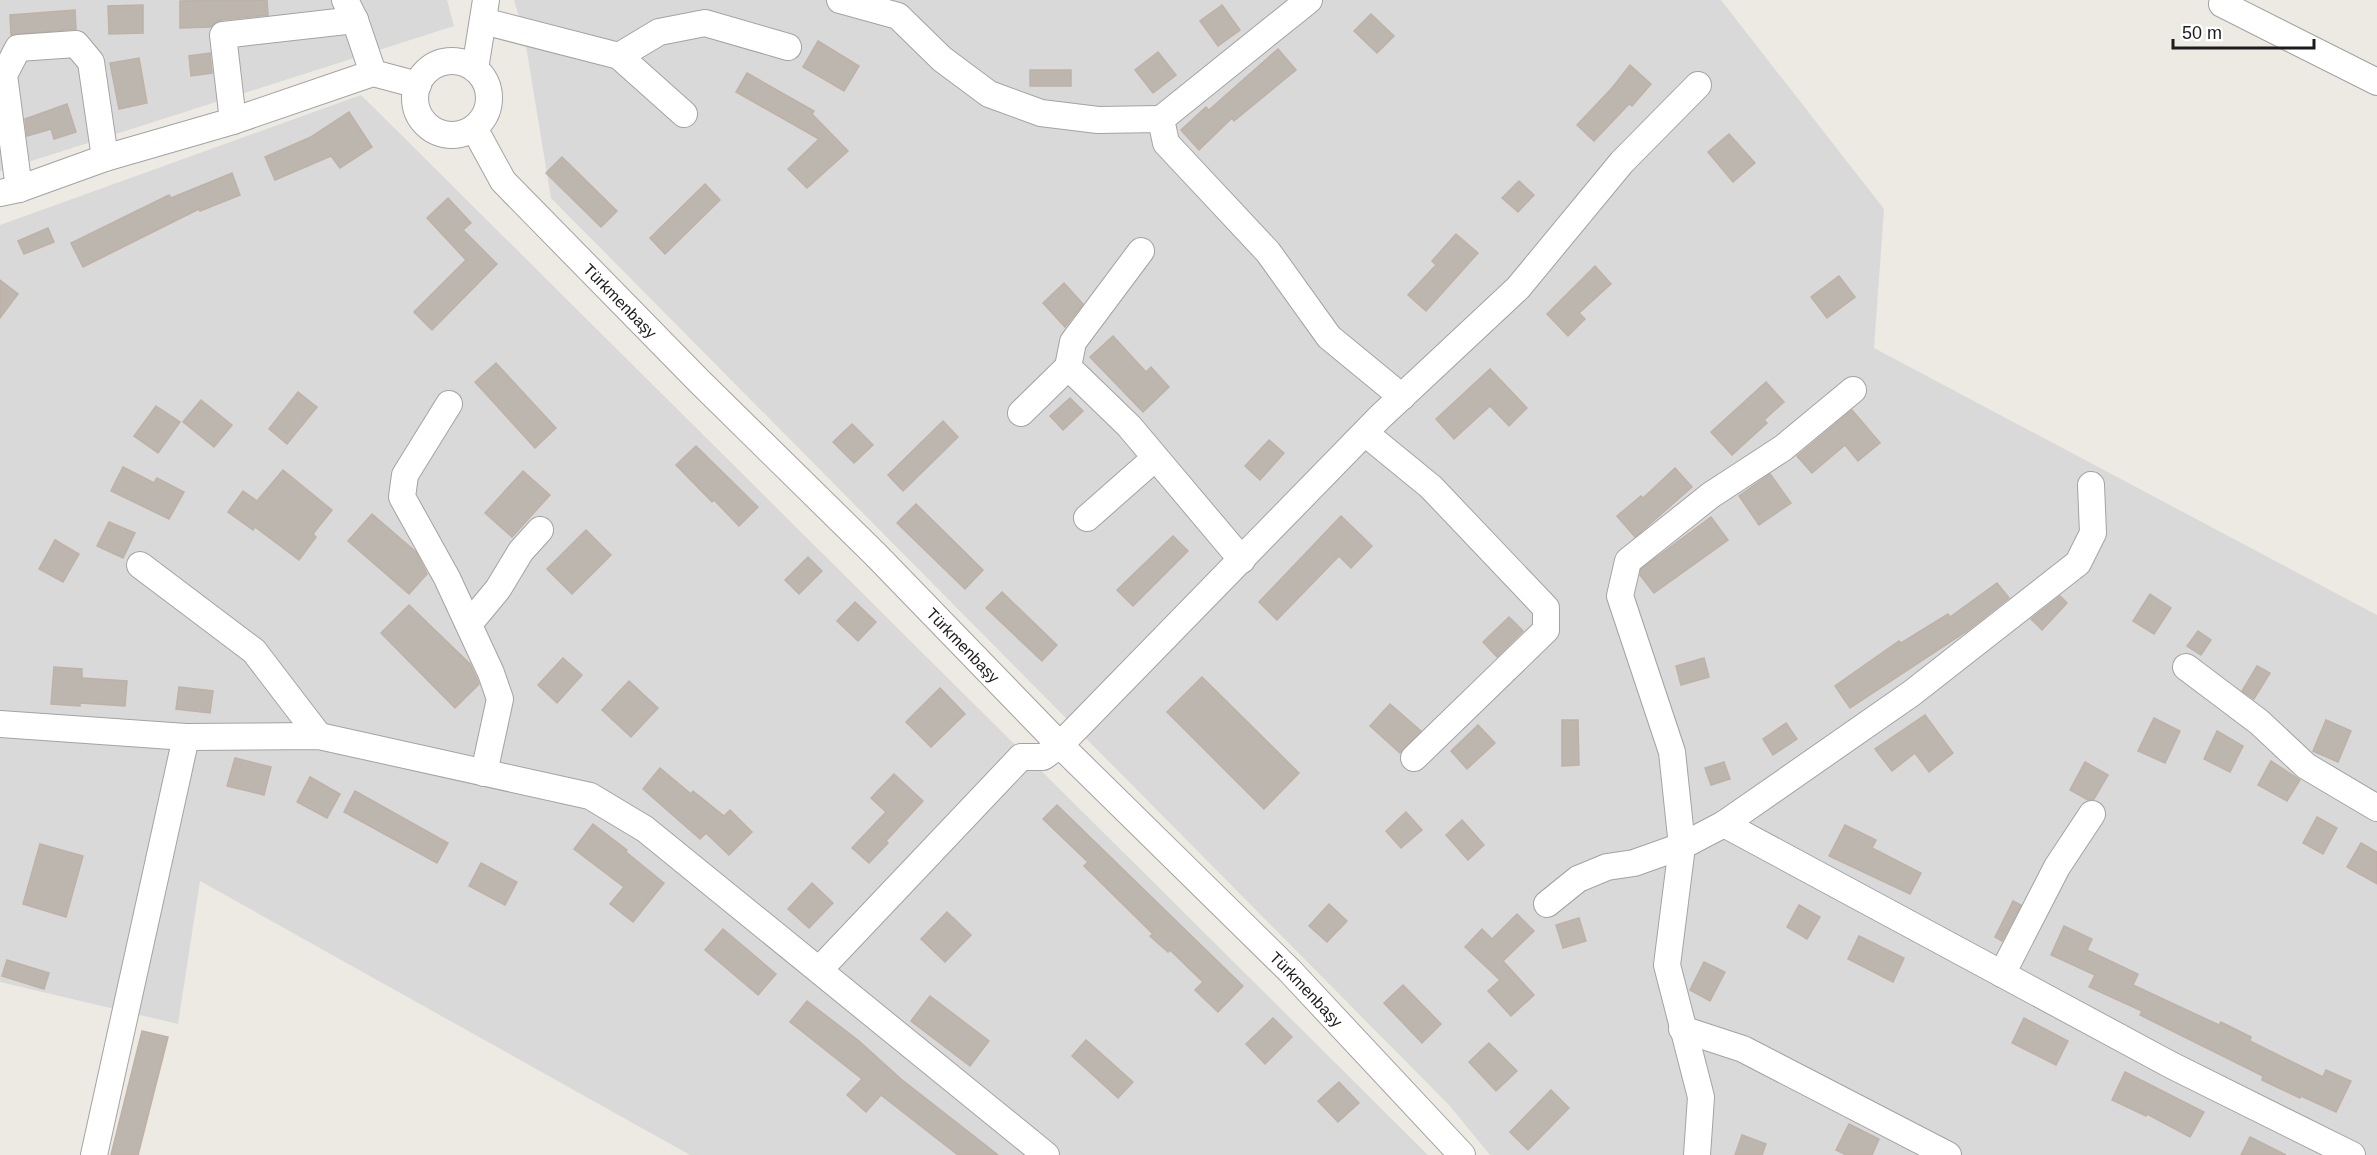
<svg xmlns="http://www.w3.org/2000/svg" width="2377" height="1155" font-family="Helvetica,sans-serif">
<rect width="100%" height="100%" fill="#edeae3"/>
<!-- residential -->
<g fill="#dad9d9">
<path d="M0 0H447L454 26 0 171Z"/>
<path d="M514 0H1721L1884 209 1874 348 2377 615V1155H1490L1449 1105 551 198 524 34Z"/>
<path d="M361 95 1428 1155H690L200 881 178 1024 0 982V225Z"/>
</g>
<!-- building -->
<g fill="#bdb6af" stroke="#beb1a6" stroke-width="1.5">
<path d="M267 0 268 15 221 20 210 27 180 28V1Z"/>
<path d="M143 5V33L109 34 108 6Z"/>
<path d="M1222 5 1240 30 1218 46 1200 21Z"/>
<path d="M75 10 76 29 11 35 10 15Z"/>
<path d="M1371 14 1394 36 1377 53 1354 31Z"/>
<path d="M818 41 859 66 844 91 803 67Z"/>
<path d="M1278 49 1296 70 1234 121 1232 118 1199 150 1181 130 1206 107 1209 110Z"/>
<path d="M1158 52 1176 75 1153 93 1135 70Z"/>
<path d="M210 53 212 73 191 76 189 56Z"/>
<path d="M139 58 147 103 119 109 110 63Z"/>
<path d="M1630 65 1651 84 1632 106 1629 104 1594 141 1577 125 1612 88Z"/>
<rect x="1030" y="70" width="41" height="16"/>
<path d="M747 73 814 111 812 114 848 151 807 188 788 169 819 139 736 92Z"/>
<path d="M67 104 76 132 54 139 51 129 27 136 25 119Z"/>
<path d="M349 112 372 147 340 168 331 156 275 180 265 157 311 137Z"/>
<path d="M1729 134 1755 163 1733 182 1708 152Z"/>
<path d="M562 157 617 211 601 227 546 173Z"/>
<path d="M232 173 240 195 200 211 199 209 83 267 71 243 169 195 171 198Z"/>
<path d="M1519 181 1534 195 1518 212 1502 198Z"/>
<path d="M705 184 720 200 665 254 650 238Z"/>
<path d="M448 198 471 223 463 230 497 264 432 330 414 312 466 260 427 218Z"/>
<path d="M48 228 54 242 24 254 18 241Z"/>
<path d="M1456 234 1478 253 1426 311 1408 295 1436 265 1432 261Z"/>
<path d="M1595 266 1611 284 1579 313 1585 319 1568 336 1547 314Z"/>
<path d="M1839 276 1855 297 1827 318 1811 297Z"/>
<path d="M0 280 18 294 0 318Z"/>
<path d="M1064 283 1083 304 1065 327 1043 303Z"/>
<path d="M1113 336 1146 372 1151 367 1169 387 1143 412 1090 357Z"/>
<path d="M496 363 556 428 535 448 475 382Z"/>
<path d="M1490 369 1527 408 1509 426 1490 406 1454 439 1436 419Z"/>
<path d="M1766 382 1784 402 1764 420 1767 423 1732 455 1711 432Z"/>
<path d="M298 392 317 407 287 444 269 429Z"/>
<path d="M1070 398 1083 411 1063 430 1050 416Z"/>
<path d="M201 400 232 425 214 447 183 422Z"/>
<path d="M156 406 180 422 158 453 134 436Z"/>
<path d="M1852 410 1880 443 1858 461 1845 445 1812 473 1797 456Z"/>
<path d="M943 421 958 437 903 491 888 475Z"/>
<path d="M852 424 873 445 854 463 833 442Z"/>
<path d="M1269 440 1284 453 1260 480 1245 466Z"/>
<path d="M696 446 758 507 739 526 714 500 712 502 676 465Z"/>
<path d="M123 467 154 483 157 478 184 492 169 519 111 491Z"/>
<path d="M1675 468 1692 487 1635 537 1617 516 1641 496 1643 498Z"/>
<path d="M283 470 332 510 313 534 316 537 299 560 255 527 253 530 228 512 243 491 257 501Z"/>
<path d="M523 471 550 495 512 537 485 513Z"/>
<path d="M1770 474 1791 503 1759 525 1739 496Z"/>
<path d="M916 504 983 570 965 589 897 523Z"/>
<path d="M372 514 416 552 427 574 409 594 348 541Z"/>
<path d="M1341 516 1372 546 1351 568 1339 556 1277 620 1259 602Z"/>
<path d="M1711 517 1728 540 1654 593 1640 575 1641 569Z"/>
<path d="M109 522 135 533 123 558 97 546Z"/>
<path d="M586 530 611 555 572 594 547 569Z"/>
<path d="M1173 536 1188 551 1133 606 1117 590Z"/>
<path d="M55 540 79 554 63 582 39 569Z"/>
<path d="M808 557 822 571 799 594 785 580Z"/>
<path d="M1997 583 2009 598 1967 631 1850 708 1835 686 1899 641 1901 643 1948 614 1950 617Z"/>
<path d="M1002 592 1057 645 1042 661 986 608Z"/>
<path d="M2150 594 2171 608 2154 634 2133 621Z"/>
<path d="M2060 596 2067 603 2042 630 2031 619Z"/>
<path d="M855 602 876 622 858 641 837 621Z"/>
<path d="M409 605 470 664 477 679 479 684 455 708 381 633Z"/>
<path d="M1509 617 1523 631 1497 657 1483 642Z"/>
<path d="M2198 631 2211 640 2201 655 2187 646Z"/>
<path d="M563 658 582 675 557 703 538 685Z"/>
<path d="M1704 658 1709 677 1681 685 1676 666Z"/>
<path d="M2257 666 2270 673 2254 699 2242 691Z"/>
<path d="M54 667 82 669V678L127 681 125 706 80 703V706L51 704Z"/>
<path d="M1202 677 1299 773 1264 809 1167 712Z"/>
<path d="M629 681 658 708 631 737 602 710Z"/>
<path d="M179 687 213 691 210 713 176 709Z"/>
<path d="M940 688 965 714 931 747 906 722Z"/>
<path d="M1390 704 1421 731 1400 753 1370 726Z"/>
<path d="M1925 715 1953 753 1929 772 1915 753 1892 771 1875 749Z"/>
<path d="M2154 718 2180 731 2165 763 2138 751Z"/>
<path d="M1562 720H1578L1579 765 1562 766Z"/>
<path d="M2326 720 2351 731 2338 762 2313 751Z"/>
<path d="M1786 723 1797 739 1773 755 1763 739Z"/>
<path d="M1478 725 1495 743 1467 769 1451 751Z"/>
<path d="M2217 731 2243 746 2230 772 2204 759Z"/>
<path d="M235 758 271 767 264 795 227 786Z"/>
<path d="M2271 761 2300 780 2287 801 2258 785Z"/>
<path d="M1724 762 1730 779 1711 785 1705 768Z"/>
<path d="M2085 762 2108 775 2094 799 2088 800 2070 790Z"/>
<path d="M660 768 691 794 693 791 724 816 730 810 752 832 729 855 706 833 700 839 643 789Z"/>
<path d="M894 774 923 801 886 841 888 843 869 863 852 848 886 812 871 798Z"/>
<path d="M310 777 340 794 327 818 297 802Z"/>
<path d="M355 791 448 843 437 863 344 812Z"/>
<path d="M1057 805 1243 986 1218 1012 1195 990 1203 982 1170 950 1168 952 1150 936 1153 934 1084 866 1088 862 1043 819Z"/>
<path d="M1406 812 1422 830 1401 848 1386 831Z"/>
<path d="M2317 817 2337 828 2323 854 2303 843Z"/>
<path d="M1462 820 1484 845 1468 860 1446 835Z"/>
<path d="M593 824 627 850 626 852 664 883 633 922 610 904 624 887 574 849Z"/>
<path d="M1845 825 1876 840 1872 848 1921 873 1910 894 1829 856Z"/>
<path d="M2361 843 2377 852V884L2347 867Z"/>
<path d="M40 844 83 856 66 917 23 904Z"/>
<path d="M481 863 517 882 505 905 469 886Z"/>
<path d="M812 883 833 903 809 928 788 909Z"/>
<path d="M2013 901 2021 905 2002 941 1995 937Z"/>
<path d="M1329 904 1347 921 1327 942 1309 926Z"/>
<path d="M1799 905 1820 917 1807 939 1787 927Z"/>
<path d="M947 912 971 935 945 962 921 939Z"/>
<path d="M1517 914 1534 931 1503 961 1534 995 1511 1016 1488 991 1500 980 1465 947 1482 929 1492 939Z"/>
<path d="M1579 918 1586 941 1563 948 1556 925Z"/>
<path d="M2064 926 2092 939 2087 950 2138 974 2133 985 2219 1025 2221 1022 2251 1037 2250 1041 2323 1077 2326 1070 2351 1081 2336 1112 2301 1096 2300 1098 2262 1080 2263 1076 2140 1015 2142 1011 2089 987 2095 975 2051 955Z"/>
<path d="M723 929 776 974 758 995 705 950Z"/>
<path d="M1859 936 1904 958 1893 982 1848 959Z"/>
<path d="M7 960 49 973 44 989 2 976Z"/>
<path d="M1704 962 1725 972 1710 1001 1690 990Z"/>
<path d="M1403 985 1441 1024 1422 1043 1384 1003Z"/>
<path d="M930 996 989 1041 970 1066 911 1021Z"/>
<path d="M807 1001 859 1041 901 1079 998 1155H958L881 1095 866 1112 847 1095 862 1079 790 1022Z"/>
<path d="M1273 1018 1292 1037 1265 1064 1246 1044Z"/>
<path d="M2024 1018 2068 1041 2056 1065 2012 1043Z"/>
<path d="M142 1031 168 1037 138 1155H111Z"/>
<path d="M1086 1040 1133 1082 1118 1098 1072 1056Z"/>
<path d="M1489 1043 1517 1071 1496 1091 1469 1062Z"/>
<path d="M2125 1072 2204 1112 2190 1137 2147 1114 2146 1116 2112 1100Z"/>
<path d="M1339 1082 1359 1103 1338 1122 1318 1101Z"/>
<path d="M1551 1090 1569 1108 1528 1150 1510 1132Z"/>
<path d="M1849 1124 1879 1139 1872 1155H1846L1836 1150Z"/>
<path d="M1742 1135 1766 1144 1762 1155H1735Z"/>
<path d="M2250 1137 2286 1155H2241Z"/>
</g>
<g fill="none" stroke-linecap="round" stroke-linejoin="round">
<defs>
<g id="minor">
<path d="M345 0 355 20 373 73"/>
<path d="M840 0 898 16 942 59 989 94 1041 113 1098 120 1161 119"/>
<path d="M1309 0 1161 119 1166 143 1268 252 1329 337 1402 397"/>
<path d="M2222 4 2377 82"/>
<path d="M483 21 619 56 684 114"/>
<path d="M619 56 659 32 705 23 788 47"/>
<circle cx="452" cy="98" r="37"/>
<path d="M475 69 486 0"/>
<path d="M233 121 223 35 355 20"/>
<path id="s1" d="M474 128 503 181 700 382 876 555 1060 745 1290 971 1462 1155"/>
<path d="M19 189 4 75 18 48 76 44 91 62 105 158"/>
<path d="M0 193 19 189 105 158 233 121 373 73 418 85"/>
<path d="M1068 367 1073 342 1141 251"/>
<path d="M449 404 405 475 402 497 447 578 491 673 500 699 484 773"/>
<path d="M1021 413 1068 367 1129 426 1242 560"/>
<path d="M1365 433 1431 487 1546 608V630L1414 758"/>
<path d="M1087 518 1155 458"/>
<path d="M140 565 254 651 319 736"/>
<path d="M469 624 498 589 521 551 540 530"/>
<path d="M2186 667 2259 722 2306 766 2377 808"/>
<path d="M0 724 186 737 319 736 590 796 645 829 1046 1155"/>
<path d="M1724 824 2171 1065 2352 1155"/>
<path d="M1547 904 1578 879 1607 867 1634 863 1682 846 1724 824 1912 693 2078 563 2093 533 2091 485"/>
<path d="M820 969 1021 757H1043L1060 745 1380 417 1518 288 1622 162 1698 85"/>
<path d="M2002 974 2057 867 2092 814"/>
<path d="M1682 1029 1743 1049 1948 1155"/>
<path d="M94 1155 186 737"/>
<path d="M1697 1155 1701 1097 1667 965 1682 846 1672 752 1620 596 1628 561 1711 495 1783 448 1853 390"/>
</g>
</defs>
<!-- minor casing -->
<use href="#minor" stroke="#a3a3a3" stroke-width="28"/>
<!-- minor -->
<use href="#minor" stroke="#fff" stroke-width="26"/>
</g>
<g text-anchor="middle" stroke-width="5" stroke-linejoin="round" paint-order="stroke">
<!-- street labels -->
<g font-size="16" fill="#1c1c1c" stroke="#fff">
<text dy="6" stroke="none"><textPath href="#s1" startOffset="228">Türkmenbaşy</textPath></text>
<text dy="6" stroke="none"><textPath href="#s1" startOffset="714">Türkmenbaşy</textPath></text>
<text dy="6" stroke="none"><textPath href="#s1" startOffset="1200">Türkmenbaşy</textPath></text>
</g>
</g>
<!-- scale -->
<path d="M2173 39v9h141v-9" fill="none" stroke="#1c1c1c" stroke-width="3"/>
<text x="2182" y="39" font-size="18" fill="#1c1c1c" stroke="#ffffff" stroke-width="4.5" paint-order="stroke">50 m</text>
</svg>
